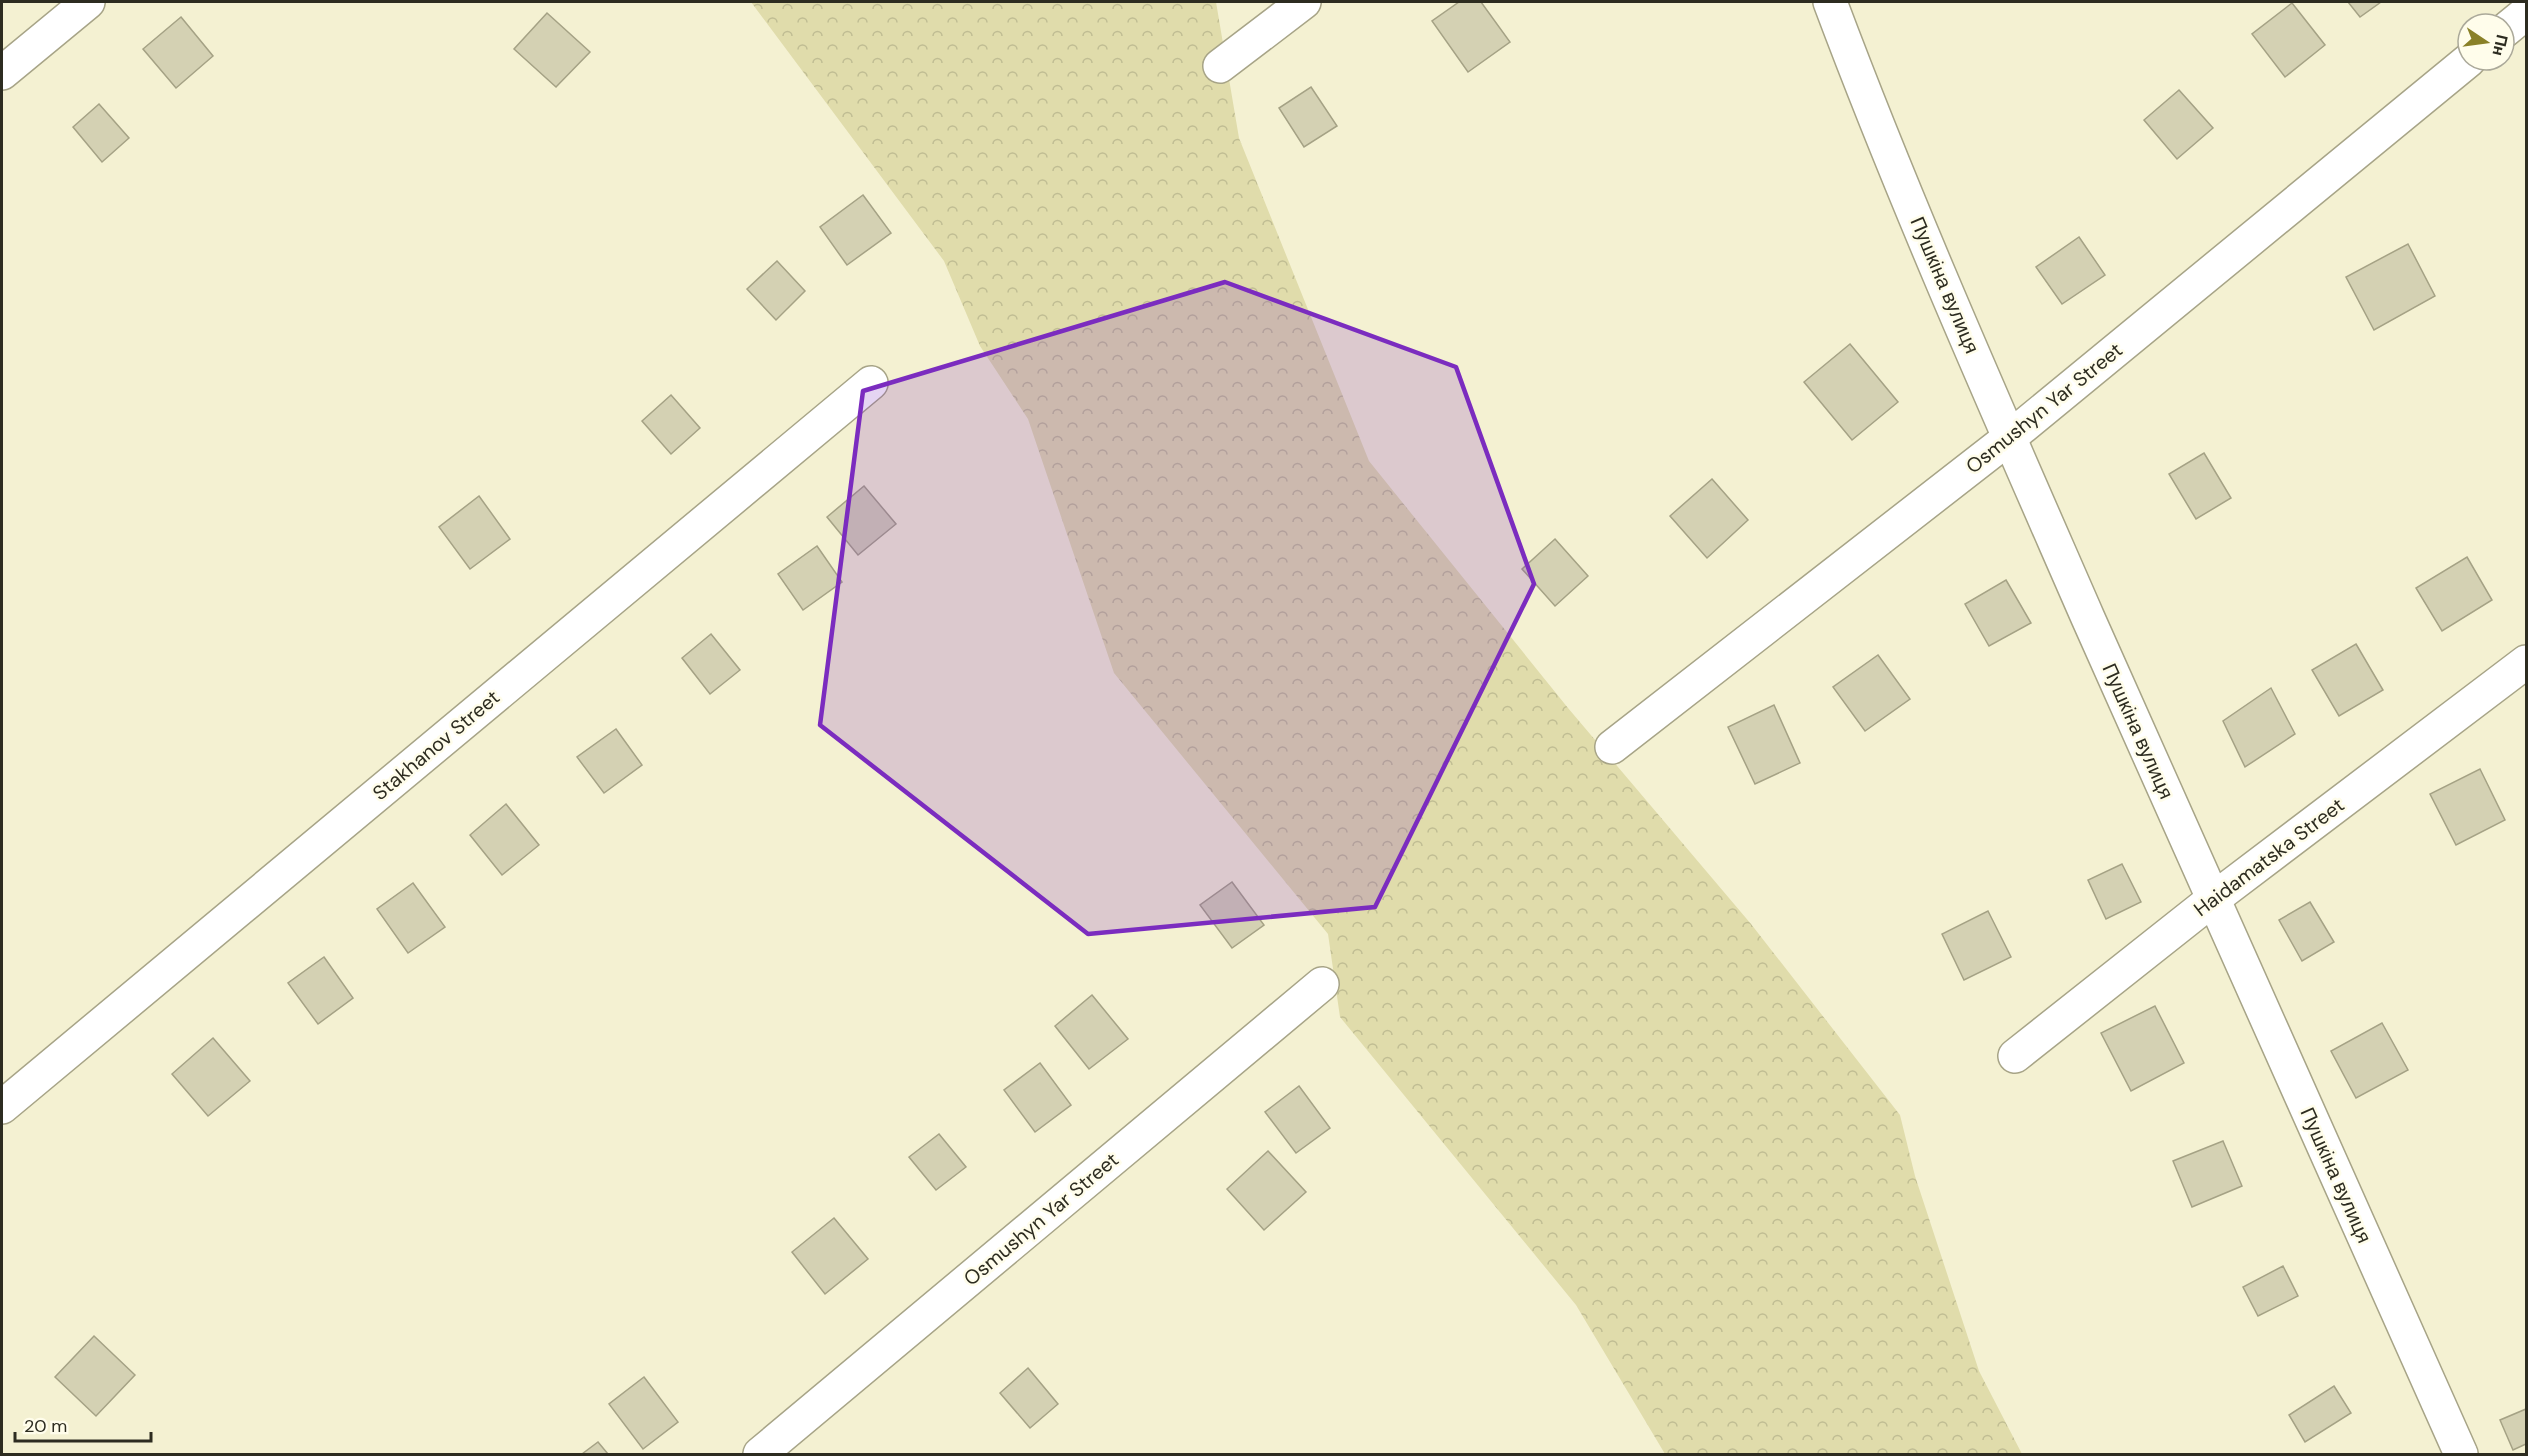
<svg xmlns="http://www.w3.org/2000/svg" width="2528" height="1456" font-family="'DM Sans',sans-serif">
<defs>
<pattern id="forest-crowns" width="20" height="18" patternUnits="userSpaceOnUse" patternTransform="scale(1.5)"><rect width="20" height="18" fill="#e0dcab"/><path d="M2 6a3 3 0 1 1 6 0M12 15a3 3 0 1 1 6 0" fill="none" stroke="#c0bd93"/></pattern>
</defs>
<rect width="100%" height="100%" fill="#f4f1d2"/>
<!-- forest -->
<path fill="url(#forest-crowns)" d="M751 2H1216L1239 138 1369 461 1568 708 1751 924 1900 1115 1915 1176 1979 1371 2022 1454H1665L1576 1305 1340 1017 1328 934 1114 673 1028 419 980 346 944 261Z"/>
<!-- building -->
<g fill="#d4d1b3" stroke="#a5a285" stroke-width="1.5">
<path d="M1459 2H1481L1510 42 1468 72 1432 21Z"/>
<path d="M2348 2H2381L2360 17Z"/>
<path d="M2292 3 2325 45 2285 77 2252 34Z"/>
<path d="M547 13 590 52 556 87 514 49Z"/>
<path d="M181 17 213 56 176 88 143 49Z"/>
<path d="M1311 87 1337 126 1304 147 1279 108Z"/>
<path d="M2179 90 2213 128 2177 159 2144 120Z"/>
<path d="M99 104 129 138 102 162 73 127Z"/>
<path d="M863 195 891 233 847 265 820 227Z"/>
<path d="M2079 237 2105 275 2062 304 2036 267Z"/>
<path d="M2408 244 2435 296 2374 330 2346 277Z"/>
<path d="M777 261 805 291 776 320 747 289Z"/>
<path d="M1850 344 1898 402 1852 440 1804 382Z"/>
<path d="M671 395 700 428 671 454 642 421Z"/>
<path d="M2204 453 2231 498 2196 519 2169 474Z"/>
<path d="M1712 479 1748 520 1707 558 1670 516Z"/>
<path d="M864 486 896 524 858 555 827 517Z"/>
<path d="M479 496 510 539 470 569 439 527Z"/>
<path d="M1555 539 1588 576 1555 606 1522 569Z"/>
<path d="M817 546 842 582 803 610 778 574Z"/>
<path d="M2467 557 2492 600 2442 631 2416 588Z"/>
<path d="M2006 580 2031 623 1989 646 1965 604Z"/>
<path d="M711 634 740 670 710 694 682 658Z"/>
<path d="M2356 644 2383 690 2339 716 2312 670Z"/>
<path d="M1878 655 1910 699 1865 731 1833 687Z"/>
<path d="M2271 688 2295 734 2245 767 2223 721Z"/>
<path d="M1774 705 1800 763 1755 784 1728 727Z"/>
<path d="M616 729 642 765 604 793 577 757Z"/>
<path d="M2480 769 2505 820 2456 845 2430 794Z"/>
<path d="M506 804 539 845 502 875 470 835Z"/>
<path d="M2122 864 2141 902 2106 919 2088 880Z"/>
<path d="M1232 882 1264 925 1232 948 1200 905Z"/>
<path d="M413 883 445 927 408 953 377 909Z"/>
<path d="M2310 902 2334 942 2302 961 2279 920Z"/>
<path d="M1988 911 2011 957 1964 980 1942 934Z"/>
<path d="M324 957 353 998 318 1024 288 983Z"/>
<path d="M1092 995 1128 1039 1089 1069 1055 1026Z"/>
<path d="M2155 1006 2184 1063 2131 1091 2101 1033Z"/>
<path d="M2382 1023 2408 1070 2356 1098 2331 1051Z"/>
<path d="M213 1038 250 1081 208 1116 172 1074Z"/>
<path d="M1040 1063 1071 1105 1035 1132 1004 1090Z"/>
<path d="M1299 1086 1330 1128 1296 1153 1265 1112Z"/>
<path d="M939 1134 966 1167 936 1190 909 1157Z"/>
<path d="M2223 1141 2242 1186 2192 1207 2173 1161Z"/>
<path d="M1268 1151 1306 1192 1264 1230 1227 1189Z"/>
<path d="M834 1218 868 1259 825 1294 792 1252Z"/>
<path d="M2283 1266 2298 1296 2258 1316 2243 1287Z"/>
<path d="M94 1336 135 1375 96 1416 55 1377Z"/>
<path d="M1028 1368 1058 1404 1030 1428 1000 1393Z"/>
<path d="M644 1377 678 1422 643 1449 609 1404Z"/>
<path d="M2334 1386 2351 1413 2305 1442 2289 1415Z"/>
<path d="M2526 1409V1444L2513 1450 2500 1420Z"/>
<path d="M598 1442 608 1454H582Z"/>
</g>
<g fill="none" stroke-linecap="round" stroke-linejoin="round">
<defs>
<g id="street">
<path d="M1830 2C1908 210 1999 414 2088 618 2211 898 2336 1176 2461 1454"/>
<path d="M2504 31 2526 13"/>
<path d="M1220 66 1304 2"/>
<path d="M2 73 88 2"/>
<path d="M1612 747 2009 438 2469 60"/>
<path d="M2015 1056 2212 900 2526 662"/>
<path d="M2 1107 871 383"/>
<path d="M760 1454 1322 984"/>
</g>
</defs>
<!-- street casing -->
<use href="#street" stroke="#a7a487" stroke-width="36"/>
<!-- street -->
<use href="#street" stroke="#fff" stroke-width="33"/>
</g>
<!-- marked area -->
<path fill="#7b2cbf" fill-opacity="0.2" stroke="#7b2cbf" stroke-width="4.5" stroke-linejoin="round" d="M1225 282 1456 367 1534 584 1375 907 1088 934 820 725 863 391Z"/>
<g text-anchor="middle" stroke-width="5" stroke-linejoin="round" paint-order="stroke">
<!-- street labels -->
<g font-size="20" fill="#2d2c20" stroke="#fffdeb">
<text transform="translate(1945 285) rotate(67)" y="7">Пушкіна вулиця</text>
<text transform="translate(2044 408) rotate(-39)" y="7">Osmushyn Yar Street</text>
<text transform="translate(2138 731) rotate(66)" y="7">Пушкіна вулиця</text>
<text transform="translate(436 745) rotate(-40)" y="7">Stakhanov Street</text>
<text transform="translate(2269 857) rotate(-37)" y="7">Haidamatska Street</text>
<text transform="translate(2336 1175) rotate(66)" y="7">Пушкіна вулиця</text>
<text transform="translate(1041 1219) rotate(-40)" y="7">Osmushyn Yar Street</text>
</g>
</g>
<!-- border -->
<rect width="2528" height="1456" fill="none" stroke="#2d2c20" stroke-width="6"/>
<!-- north arrow -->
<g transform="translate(2486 42) rotate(103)"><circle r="28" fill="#fffdeb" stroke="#aba99a" stroke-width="1.5"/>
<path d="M0-4.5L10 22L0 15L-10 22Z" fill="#8a8128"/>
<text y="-9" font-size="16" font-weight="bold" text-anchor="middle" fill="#2d2c20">Пн</text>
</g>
<!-- scale -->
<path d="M15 1432v9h136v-9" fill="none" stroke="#2d2c20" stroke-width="3"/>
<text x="24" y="1432" font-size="18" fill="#2d2c20" stroke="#fffdeb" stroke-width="4.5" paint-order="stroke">20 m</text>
</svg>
